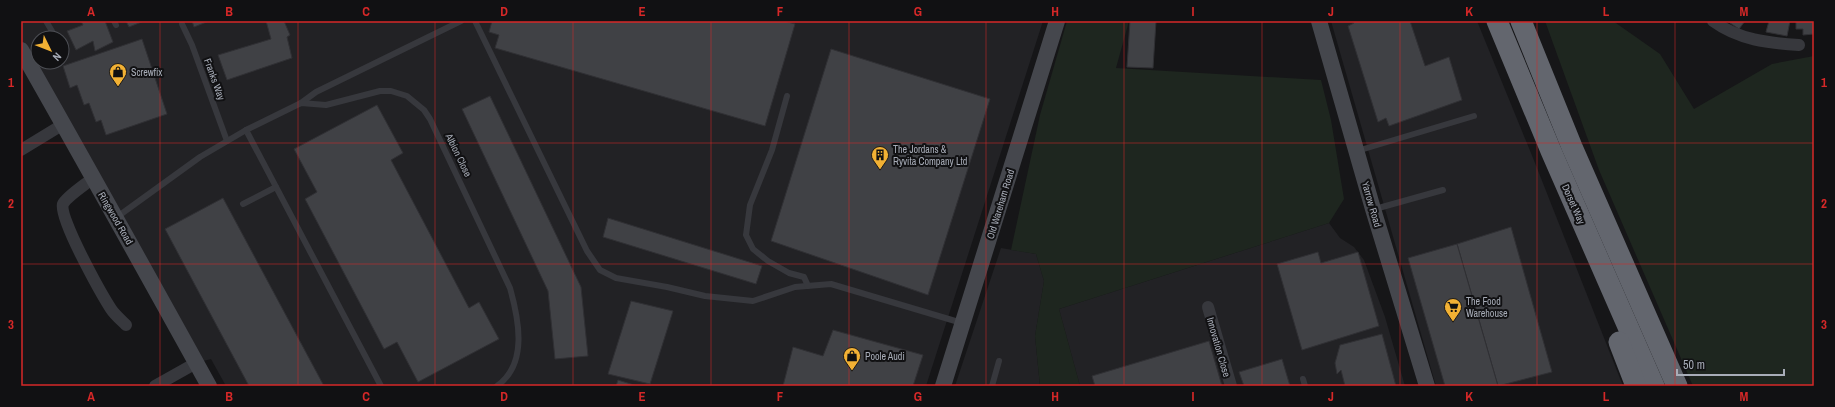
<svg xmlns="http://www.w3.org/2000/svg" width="1835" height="407" font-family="'Archivo Narrow',sans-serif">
<rect width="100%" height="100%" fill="#161618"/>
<!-- built -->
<g fill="#222225" fill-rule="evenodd">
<path d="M21 21H1043L926 386H226L211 359 196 363 21 50ZM38 38H62V62H38Z"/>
<path d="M1331 21H1477L1533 158 1623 386H1436Z"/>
<path d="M1329 223 1340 238 1354 247 1364 260 1385 317 1405 386H1080L1059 309Z"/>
<path d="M1001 248 1036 254 1044 281 1035 336 1040 386H955Z"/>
</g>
<!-- green -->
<g fill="#1e261f">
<path d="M1067 21H1129L1116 68 1321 80 1331 120 1344 199 1329 223 1059 309 1080 386H1040L1035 336 1044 281 1036 254 1011 250 1040 115Z"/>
<path d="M1545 21H1613L1660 54 1694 109 1772 64 1814 56V386H1693L1599 170Z"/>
</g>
<!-- building -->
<g fill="#404145" stroke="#303034">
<path d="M81 21H105L113 42 95 51 93 41 76 50 67 31 83 25Z"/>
<path d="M126 21H144L129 27Z"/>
<path d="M192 21H209L194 27Z"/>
<path d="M266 21H284L290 35 287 37 292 58 227 80 218 55 271 39Z"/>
<path d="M492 21H784L795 24 765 126 495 48 499 35 489 32Z"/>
<path d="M1130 21H1156L1153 68 1127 67Z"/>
<path d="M1353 21H1410L1425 66 1449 57 1462 100 1389 126 1386 118 1378 122 1348 26 1354 23Z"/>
<path d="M1727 21H1745L1739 29Z"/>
<path d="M1769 21H1790L1787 36 1766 32Z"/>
<path d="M1796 21H1814V34L1803 35V29H1796Z"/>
<path d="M142 39 167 114 106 135 101 120 96 122 89 103 84 105 77 85 70 88 63 66Z"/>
<path d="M831 49 990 99 928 295 771 241Z"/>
<path d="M490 96 581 287 588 356 555 359 548 291 462 109Z"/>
<path d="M377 105 403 153 391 160 469 308 479 302 499 339 418 382 397 342 384 349 305 199 317 192 294 149Z"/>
<path d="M223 198 324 386H249L165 229Z"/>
<path d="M608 218 762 266 756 284 603 237Z"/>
<path d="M1511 227 1552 372 1498 386 1457 244Z"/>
<path d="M1457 244 1498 386H1445L1408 258Z"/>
<path d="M1318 252 1321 263 1358 252 1379 326 1302 350 1277 264Z"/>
<path d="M631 301 673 311 650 384 608 374Z"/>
<path d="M833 330 923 355 913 386H783L793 347 823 356Z"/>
<path d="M1382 334 1396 386H1345L1341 370 1337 374 1335 363 1340 345Z"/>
<path d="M1209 341 1222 386H1095L1092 376Z"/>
<path d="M1282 359 1290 386H1244L1239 372Z"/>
<path d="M618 380 637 386H616Z"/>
</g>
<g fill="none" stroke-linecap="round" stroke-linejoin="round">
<!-- lane -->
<g stroke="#37383d" stroke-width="6">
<path d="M46 21 56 38"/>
<path d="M114 21 116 25"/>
<path d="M475 21 587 251 600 270 616 278 667 287 705 296 753 301 795 287 831 284 962 323"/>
<path d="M182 24 192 45 227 141"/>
<path d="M787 96 772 150 750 205 746 235 753 249 768 261 789 273 804 277 808 286"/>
<path d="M301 103 316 92 461 21"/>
<path d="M246 130 381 386"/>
<path d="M1357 151 1474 116"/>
<path d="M243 204 276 187"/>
<path d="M1375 209 1443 190"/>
<path d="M117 217 200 157 246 130 301 103 326 105 380 91H391L407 96 424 110 430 119 510 288C519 320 528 364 497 386"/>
<path d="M1303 379 1305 386"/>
<path d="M992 386 999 361"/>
</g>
<!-- street -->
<g stroke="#37383d" stroke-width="12">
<path d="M1713 21C1739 40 1768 43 1799 45"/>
<path d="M21 150 62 125"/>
<path d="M93 178C86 184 66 197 63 204 58 217 102 295 111 309 115 315 121 320 126 325"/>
<path d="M1208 307 1231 386"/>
<path d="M155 386 196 363"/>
</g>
<!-- secondary -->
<g stroke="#45474d" stroke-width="16">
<path d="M1319 21 1373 209 1427 386"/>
<path d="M21 50C85 162 147 274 209 386"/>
<path d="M943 386 1057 21"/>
</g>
<!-- highway -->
<g stroke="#63666e" stroke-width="21">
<path d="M1497 21 1551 151 1654 386"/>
<path d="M1521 21 1572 147 1677 386"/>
<path d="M1619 342 1636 386"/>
</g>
</g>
<!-- grid -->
<path fill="none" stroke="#d62828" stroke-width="1" stroke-opacity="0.55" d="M160 21V386M298 21V386M435 21V386M573 21V386M711 21V386M849 21V386M986 21V386M1124 21V386M1262 21V386M1400 21V386M1537 21V386M1675 21V386M21 143H1814M21 264H1814"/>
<!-- icons -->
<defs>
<symbol id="shop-pin" viewBox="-11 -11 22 30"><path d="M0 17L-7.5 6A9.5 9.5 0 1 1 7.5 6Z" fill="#f2b134" stroke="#111113"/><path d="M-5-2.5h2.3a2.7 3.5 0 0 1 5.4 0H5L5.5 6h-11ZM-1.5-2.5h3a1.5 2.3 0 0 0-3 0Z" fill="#111"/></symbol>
<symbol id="building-pin" viewBox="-11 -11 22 30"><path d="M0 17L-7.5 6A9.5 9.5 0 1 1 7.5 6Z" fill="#f2b134" stroke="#111113"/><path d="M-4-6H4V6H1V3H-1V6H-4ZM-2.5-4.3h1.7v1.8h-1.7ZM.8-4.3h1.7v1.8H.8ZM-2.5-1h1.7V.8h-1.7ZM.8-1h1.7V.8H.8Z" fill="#111"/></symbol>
<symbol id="supermarket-pin" viewBox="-11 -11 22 30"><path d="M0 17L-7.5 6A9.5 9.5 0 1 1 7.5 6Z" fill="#f2b134" stroke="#111113"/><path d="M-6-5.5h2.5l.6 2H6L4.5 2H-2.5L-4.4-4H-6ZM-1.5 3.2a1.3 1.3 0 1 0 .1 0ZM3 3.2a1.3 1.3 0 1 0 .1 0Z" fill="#111"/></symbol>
</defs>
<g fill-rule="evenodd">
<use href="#shop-pin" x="108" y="62" width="20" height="27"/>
<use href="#building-pin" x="870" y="145" width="20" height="27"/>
<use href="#supermarket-pin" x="1443" y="297" width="20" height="27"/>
<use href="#shop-pin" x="842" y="346" width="20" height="27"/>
</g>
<g text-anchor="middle" stroke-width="4" stroke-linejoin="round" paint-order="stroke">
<!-- poi labels -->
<g font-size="10" fill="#a8adb8" stroke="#111113" text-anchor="start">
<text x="131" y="76">Screwfix</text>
<text x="893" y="153">The Jordans &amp;<tspan x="893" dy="12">Ryvita Company Ltd</tspan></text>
<text x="1466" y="305">The Food<tspan x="1466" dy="12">Warehouse</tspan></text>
<text x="865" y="360">Poole Audi</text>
</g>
<!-- street labels -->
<g font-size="10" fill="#a8adb8" stroke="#111113">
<text transform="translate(215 79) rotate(70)" y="4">Franks Way</text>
<text transform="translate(459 155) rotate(64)" y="4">Albion Close</text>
<text transform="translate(1000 204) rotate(-73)" y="4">Old Wareham Road</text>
<text transform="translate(1372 204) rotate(74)" y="4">Yarrow Road</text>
<text transform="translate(1574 204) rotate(66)" y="4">Dorset Way</text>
<text transform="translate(116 218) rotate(60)" y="4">Ringwood Road</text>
<text transform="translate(1219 347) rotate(74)" y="4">Innovation Close</text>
</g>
</g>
<!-- border -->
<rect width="1835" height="407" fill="none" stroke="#111113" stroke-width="44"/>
<!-- north arrow -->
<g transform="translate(50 50) rotate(133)"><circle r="19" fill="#111113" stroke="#4d4f55"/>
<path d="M0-3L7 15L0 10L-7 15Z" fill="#f2b134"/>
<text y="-6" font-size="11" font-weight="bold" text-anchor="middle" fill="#a8adb8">N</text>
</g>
<!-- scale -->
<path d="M1677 369v6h107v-6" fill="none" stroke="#a8adb8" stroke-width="2"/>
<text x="1683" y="369" font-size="12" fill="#a8adb8" stroke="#111113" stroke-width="3" paint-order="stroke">50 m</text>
<rect x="22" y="22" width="1791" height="363" fill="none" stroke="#d62828" stroke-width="1.5"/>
<g font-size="13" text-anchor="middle" font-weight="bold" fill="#d62828">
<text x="91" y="16">A</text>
<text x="229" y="16">B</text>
<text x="366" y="16">C</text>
<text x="504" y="16">D</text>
<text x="642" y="16">E</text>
<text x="780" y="16">F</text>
<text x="918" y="16">G</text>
<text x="1055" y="16">H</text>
<text x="1193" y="16">I</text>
<text x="1331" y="16">J</text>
<text x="1469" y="16">K</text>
<text x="1606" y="16">L</text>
<text x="1744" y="16">M</text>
<text x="11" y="87">1</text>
<text x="1824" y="87">1</text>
<text x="11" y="208">2</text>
<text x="1824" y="208">2</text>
<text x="11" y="329">3</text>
<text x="1824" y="329">3</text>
<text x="91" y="401">A</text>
<text x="229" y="401">B</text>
<text x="366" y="401">C</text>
<text x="504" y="401">D</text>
<text x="642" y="401">E</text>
<text x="780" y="401">F</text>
<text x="918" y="401">G</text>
<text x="1055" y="401">H</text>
<text x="1193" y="401">I</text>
<text x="1331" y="401">J</text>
<text x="1469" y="401">K</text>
<text x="1606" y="401">L</text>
<text x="1744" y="401">M</text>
</g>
</svg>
